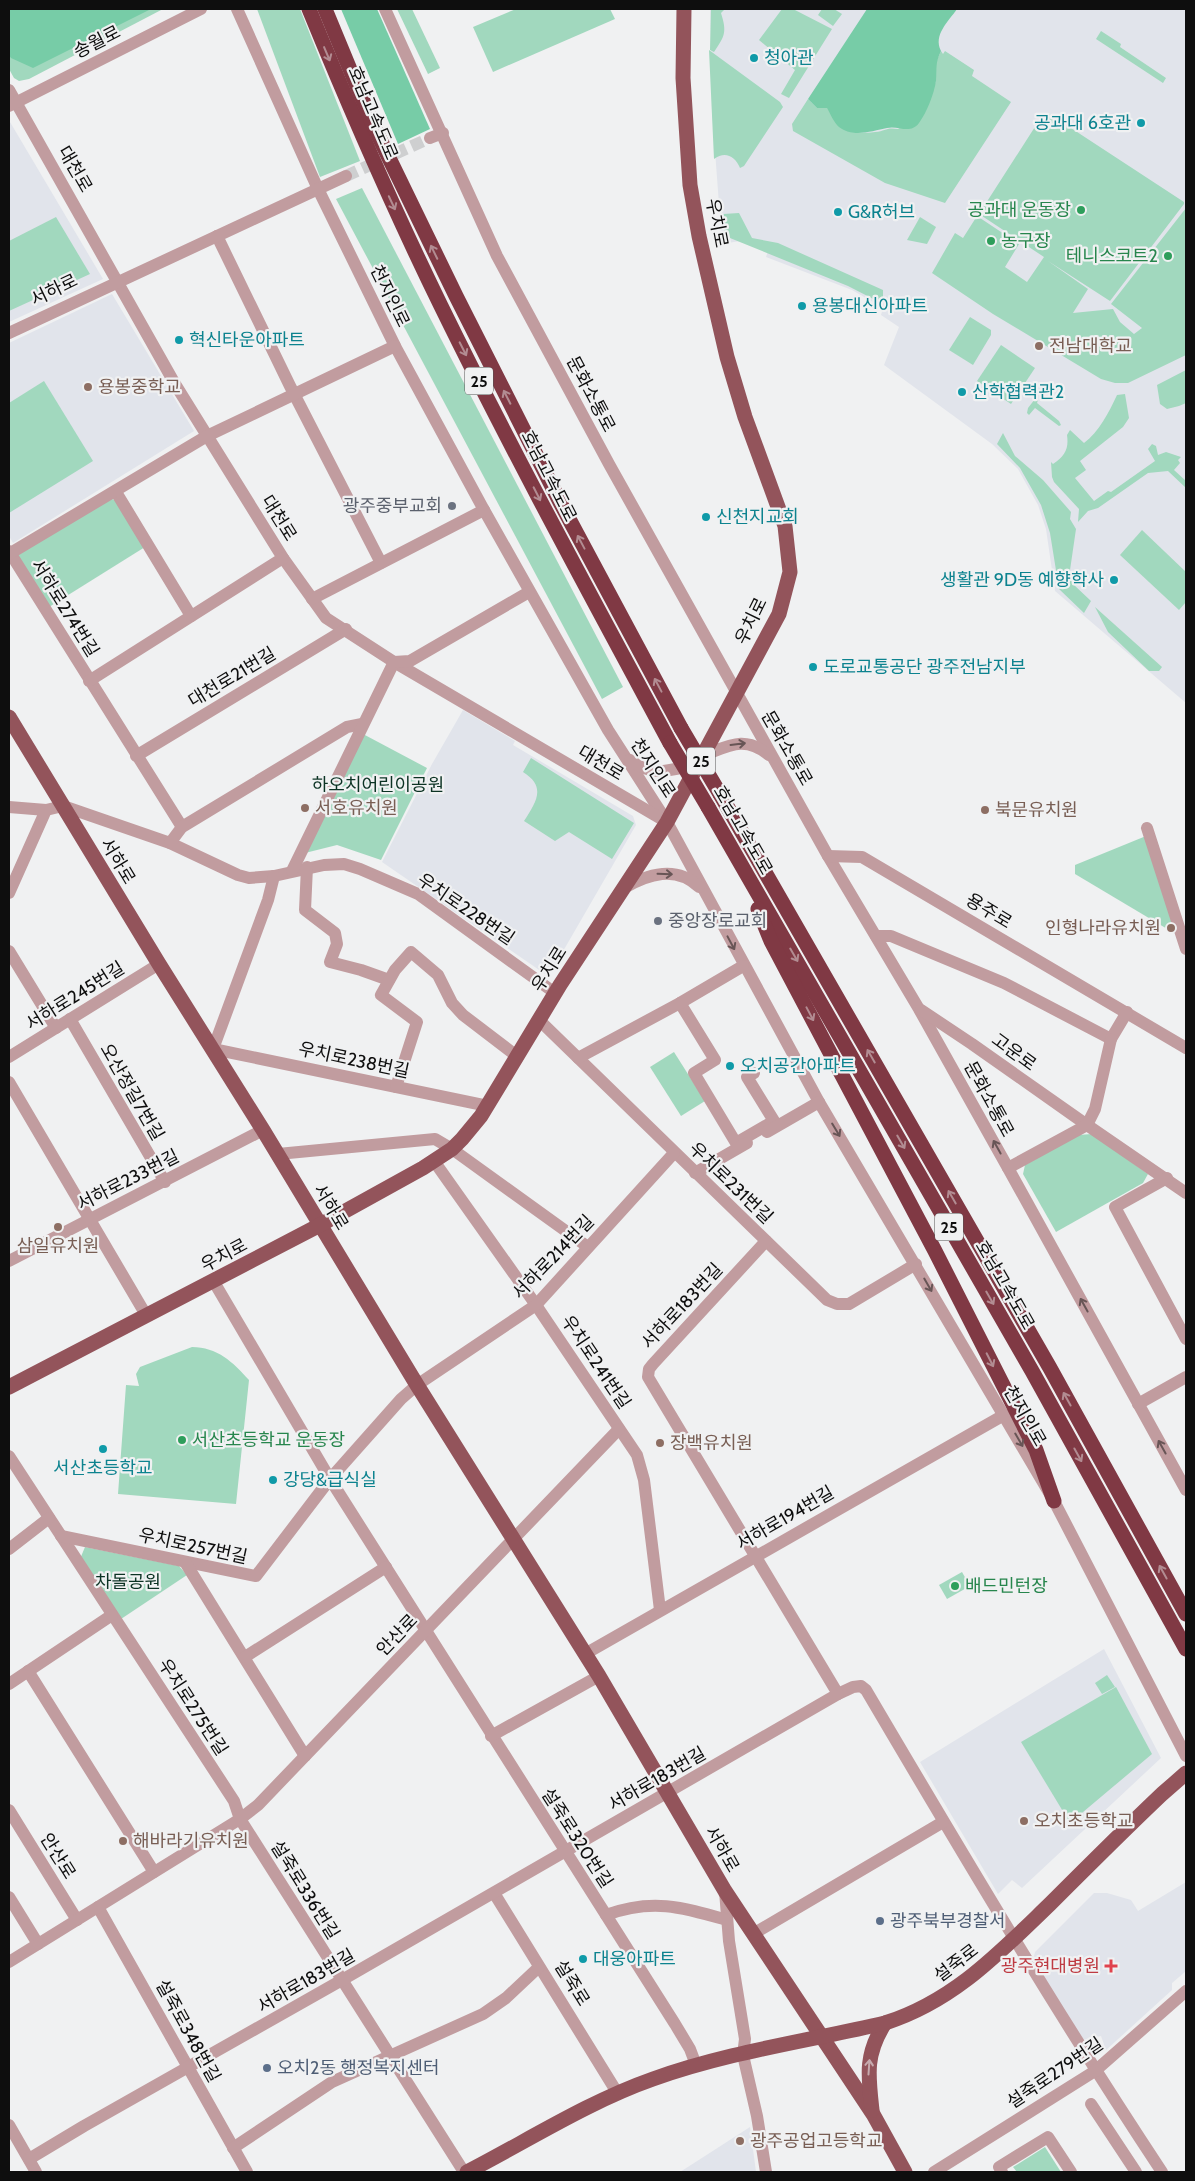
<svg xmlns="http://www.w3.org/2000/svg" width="1195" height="2181" font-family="Cabin,'Noto Sans KR',sans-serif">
<rect width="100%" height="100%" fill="#f0f1f2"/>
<!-- built -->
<g fill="#e1e4eb">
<path d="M710 9H1186V703L1055 591 1046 529 1038 505 1018 469 992 444 884 365 899 327 881 315 883 308 852 290 766 257 768 251 740 241 722 244 712 111Z"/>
<path d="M10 122 103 279 9 322V123Z"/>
<path d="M112 294 194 431 13 543 9 536V343Z"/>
<path d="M463 710 515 741 513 745 633 816 636 825 551 972 545 974 382 862 432 764Z"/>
<path d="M1104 1649 1161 1758 1022 1888 1012 1880 998 1894 920 1762Z"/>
<path d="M1186 1882V1971L1172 1983V1990L1106 2050 1101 2036 1083 2040 1033 1960 1035 1952 1094 1893H1107L1131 1900 1138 1911Z"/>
<path d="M750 2127 756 2172H680L705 2156Z"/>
</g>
<!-- green -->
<g fill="#a1d8be">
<path d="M9 9H163L29 79 19 81 14 78 9 69Z"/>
<path d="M257 9H300L360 161 320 177Z"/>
<path d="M397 9H412L440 68 428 74Z"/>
<path d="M516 9H610L615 19 493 72 473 27Z"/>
<path d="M711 9H725L721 13C727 32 725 36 714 52L710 50Z"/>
<path d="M782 9H793L832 29 789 98 781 94 795 70 759 40Z"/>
<path d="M822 9H834L842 14 833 26 818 15Z"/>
<path d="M1101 31 1121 44 1120 47 1166 78 1163 83 1096 39Z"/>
<path d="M709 50 780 102 783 107 744 166 740 168C735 156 725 151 714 159Z"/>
<path d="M941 51 943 54 945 51 974 70 972 76 1011 102 945 203 885 183 793 131 792 124 808 99 817 108 827 107C842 132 846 135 875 132 886 131 886 127 898 129L925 112 936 81V62Z"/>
<path d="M1048 113 1184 202V204L1110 301 1048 261 1088 289 1073 313 1113 309 1120 322 1134 334 1142 328 1111 304 1186 208V355L1128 383H1115L1101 379 993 314 932 273 955 233 963 238 977 216 1019 244 1005 267 1027 282 1044 257 979 214 1040 119 1044 114Z"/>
<path d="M362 188 623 687 602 699 336 199Z"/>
<path d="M739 213 752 238 778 243 883 290V304L848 286 725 236 723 214Z"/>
<path d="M56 217 90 274 9 311V241Z"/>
<path d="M920 217 936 227 927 244 907 240Z"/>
<path d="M970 317 991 330V335L973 365 949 350Z"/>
<path d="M1001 345 1035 368 1011 404 977 381Z"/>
<path d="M1186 370V403L1179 406 1167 409 1160 404 1157 385Z"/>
<path d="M44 381 93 461 9 513V403Z"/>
<path d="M1125 394 1129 418 1123 427 1080 461 1086 470 1075 478 1094 501 1108 491 1111 492 1155 461 1148 449 1152 444 1156 446 1158 455 1166 452 1181 457 1178 460 1180 463 1174 470 1186 481V488L1168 471 1148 473 1098 508 1088 511 1078 522 1079 509 1054 482 1052 477 1051 462 1053 464C1065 456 1069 449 1067 435L1070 430 1084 443C1099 432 1109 412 1117 395Z"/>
<path d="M1035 399 1038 400 1037 403 1059 421 1061 425 1059 426 1035 408 1029 415 1027 413 1028 408Z"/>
<path d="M1003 433 1015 456 1043 480 1071 512 1070 519 1076 529 1069 577 1073 584 1091 601 1084 613 1059 589 1050 533 1041 505 1020 468 997 444Z"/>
<path d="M111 499 118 500 145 547 49 607 17 554Z"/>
<path d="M1142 530 1186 572V602L1179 610 1120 555Z"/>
<path d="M1095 607 1162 667 1159 671H1149L1108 632Z"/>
<path d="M363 734 427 768 381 860 337 845 305 853Z"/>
<path d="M531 758 634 823 612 859 569 832 555 841 524 821C536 802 547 787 523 772Z"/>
<path d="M1146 836 1178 932 1174 933 1075 874V865Z"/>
<path d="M674 1052 705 1101 681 1116 650 1067Z"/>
<path d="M1092 1134 1148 1174 1143 1183 1056 1232 1023 1174 1025 1165 1078 1135Z"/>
<path d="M192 1347C217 1347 233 1362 249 1380L236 1504 118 1494 126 1385 139 1386 136 1374 140 1367Z"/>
<path d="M85 1547 179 1566 187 1575 121 1619 80 1559Z"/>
<path d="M962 1572 970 1586 947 1599 939 1585Z"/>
<path d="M1107 1675 1115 1687 1102 1694 1095 1683Z"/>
<path d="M1116 1687 1152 1754 1070 1823 1021 1742Z"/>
<path d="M1045 2147 1061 2172H1017L1013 2167Z"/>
</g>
<!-- forest -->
<g fill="#77cca7">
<path d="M9 9H151L33 68 11 58 9 55Z"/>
<path d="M341 9H377L430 129 398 144Z"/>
<path d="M867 9H957C948 22 933 35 941 51 935 63 937 68 936 81 934 94 927 112 919 123 910 135 898 125 887 128 872 131 853 138 839 127 834 123 830 113 827 108H817L808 99Z"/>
</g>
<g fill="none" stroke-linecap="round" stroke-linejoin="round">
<!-- minor-tunnel -->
<path stroke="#cecfd0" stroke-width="12" stroke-dasharray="12 6" stroke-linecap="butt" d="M346 176 430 138"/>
<!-- minor -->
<g stroke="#c19c9f" stroke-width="12">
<path d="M237 9 318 189 395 346 484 510 608 730 667 822 819 1102 1054 1501 1186 1756"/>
<path d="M385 9 497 256 609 464 828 856 919 1009 1008 1168 1186 1490"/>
<path d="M9 90 175 384 283 558 326 618 394 662 665 821"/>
<path d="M9 106 201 9"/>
<path d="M430 138 443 133"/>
<path d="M217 236 290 386 381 563"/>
<path d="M9 333 346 176"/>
<path d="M116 492 191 616"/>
<path d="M9 551 182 827"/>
<path d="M9 554 207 436 395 346"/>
<path d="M312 599 484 510"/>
<path d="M89 681 283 558"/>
<path d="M136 756 346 629"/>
<path d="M702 756C729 746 744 735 769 755"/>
<path d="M630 760C653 777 667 771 693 765"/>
<path d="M9 807 46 810 63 806 170 843 238 875 249 878 274 876 324 865 344 864 360 869 418 894 555 993"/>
<path d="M1147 828 1186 949"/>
<path d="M170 843 182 827 347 727 362 724"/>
<path d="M828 856 862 857 1186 1048"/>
<path d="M307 867 305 910 335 933 337 944 330 962 361 970 389 980"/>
<path d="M292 871 394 662 410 661 529 592"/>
<path d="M274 876 268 900 213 1049 488 1106"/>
<path d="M624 888C648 874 676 865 699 887"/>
<path d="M9 893 46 810"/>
<path d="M876 936H891L1004 983 1111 1039 1127 1012"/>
<path d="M9 951 56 1028"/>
<path d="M680 1003 715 1060 694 1073 736 1143 774 1121 747 1077 754 1073"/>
<path d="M921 1010 972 1044 1087 1125 1186 1193"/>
<path d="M70 1019 165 1182"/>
<path d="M539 1020 827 1300 837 1304H849L916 1264"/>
<path d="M9 1057 159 964"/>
<path d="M578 1058 680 1003 743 966"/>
<path d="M9 1082 146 1315"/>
<path d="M396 1087 417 1022 381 995 395 970 411 952 438 975 452 1003 463 1015 518 1057"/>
<path d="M767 1132 819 1102"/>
<path d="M278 1154 435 1139 452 1149 588 1247"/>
<path d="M434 1161 536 1305 637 1455 644 1480 660 1610"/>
<path d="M1008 1168 1087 1125 1095 1109 1111 1039"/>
<path d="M695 1173 747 1143"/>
<path d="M1167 1178 1115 1207 1186 1339"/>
<path d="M9 1261 263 1130"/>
<path d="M214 1282 330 1479 675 2024 690 2049 696 2065"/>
<path d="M1138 1404 1186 1377"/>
<path d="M9 1456 234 1801 240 1819 464 2172"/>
<path d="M61 1536 256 1576 330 1479 401 1399 417 1385 536 1305 674 1153"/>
<path d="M9 1549 49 1518"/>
<path d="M185 1562 305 1756"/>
<path d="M585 1654 1004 1415"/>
<path d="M245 1657 386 1567"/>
<path d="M28 1671 154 1872"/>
<path d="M9 1684 112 1615"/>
<path d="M838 1694 853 1687 861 1686 866 1690C962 1853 1058 2015 1162 2172"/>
<path d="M491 1736 599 1676"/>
<path d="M9 1810 77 1920"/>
<path d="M725 1891 729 1941 745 2039 743 2055 757 2116 766 2172"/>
<path d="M494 1893 618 2094"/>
<path d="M9 1897 38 1944"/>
<path d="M98 1907 247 2172"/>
<path d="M606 1915C652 1898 682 1907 727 1920"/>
<path d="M753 1934 943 1822"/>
<path d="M9 1962 240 1819 258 1805 619 1429"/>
<path d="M1091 2104 1136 2172"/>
<path d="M9 2125 36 2172"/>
<path d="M233 2148 332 2082 483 2014 506 1998 539 1967"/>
<path d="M29 2159 84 2126 342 1980 838 1694 648 1377 649 1369 653 1364 766 1241"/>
<path d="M934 2172 1095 2071 1186 1991"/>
<path d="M1002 2172 999 2167 1048 2137 1071 2172"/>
</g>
<!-- major -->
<g stroke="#93545b" stroke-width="15">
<path d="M9 717 159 964 263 1130 417 1385 599 1676 725 1891 873 2114 905 2172"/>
<path d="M9 1387 320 1225 423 1168 452 1149 462 1139 481 1116 560 985 667 822 779 614 790 572 785 526 745 417 727 357 699 236 690 185 683 78 684 9"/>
<path d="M872 2110C868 2075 865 2054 885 2023"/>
<path d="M467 2172C527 2141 590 2101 653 2079 728 2052 808 2041 885 2023 954 2001 999 1953 1050 1904 1087 1867 1124 1830 1162 1794L1186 1773"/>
</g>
<!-- highway -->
<g stroke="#803944" stroke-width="15">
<path d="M309 9C350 109 393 208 441 306 513 453 592 598 670 743"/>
<path d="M325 9 373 125 456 296 561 504 681 728"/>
<path d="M720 794 1050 1368 1186 1614"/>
<path d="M708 807 1032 1371 1186 1649"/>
<path d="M758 909 771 941 935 1251 1036 1450 1054 1501"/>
</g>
<!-- highway-bridge -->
<g stroke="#803944" stroke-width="15">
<path d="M681 728 720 794"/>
<path d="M670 743 708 807"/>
</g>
</g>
<!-- one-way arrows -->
<defs><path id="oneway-shaft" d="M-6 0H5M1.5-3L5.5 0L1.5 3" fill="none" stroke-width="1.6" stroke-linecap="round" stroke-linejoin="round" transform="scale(1.25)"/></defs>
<g stroke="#b28c92">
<use href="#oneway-shaft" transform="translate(327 54) rotate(67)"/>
<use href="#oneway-shaft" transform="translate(392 203) rotate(65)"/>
<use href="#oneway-shaft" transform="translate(434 252) rotate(-116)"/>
<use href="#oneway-shaft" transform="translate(463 349) rotate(63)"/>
<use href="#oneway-shaft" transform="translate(507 397) rotate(-117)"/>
<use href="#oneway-shaft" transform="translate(537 494) rotate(63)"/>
<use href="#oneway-shaft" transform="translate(581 542) rotate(-118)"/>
<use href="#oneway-shaft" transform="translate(658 685) rotate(-118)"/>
<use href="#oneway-shaft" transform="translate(794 955) rotate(60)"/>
<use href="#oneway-shaft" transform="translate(810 1014) rotate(62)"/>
<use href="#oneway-shaft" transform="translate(871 1056) rotate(-120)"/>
<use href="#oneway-shaft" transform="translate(901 1142) rotate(60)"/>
<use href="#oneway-shaft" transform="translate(952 1197) rotate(-120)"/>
<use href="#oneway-shaft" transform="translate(990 1298) rotate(60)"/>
<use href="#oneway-shaft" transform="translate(990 1360) rotate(63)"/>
<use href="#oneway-shaft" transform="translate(1067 1399) rotate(-119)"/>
<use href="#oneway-shaft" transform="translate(1078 1455) rotate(61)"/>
<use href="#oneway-shaft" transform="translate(1163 1572) rotate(-119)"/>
</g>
<g stroke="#685556">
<use href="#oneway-shaft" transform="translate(738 744) rotate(-7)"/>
<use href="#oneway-shaft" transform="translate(665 874) rotate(2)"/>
<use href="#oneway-shaft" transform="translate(731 943) rotate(62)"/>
<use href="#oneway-shaft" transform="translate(836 1130) rotate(59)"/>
<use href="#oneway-shaft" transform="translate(997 1147) rotate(-119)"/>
<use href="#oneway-shaft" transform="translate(928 1285) rotate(60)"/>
<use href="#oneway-shaft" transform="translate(1084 1305) rotate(-119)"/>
<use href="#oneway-shaft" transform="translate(1019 1440) rotate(60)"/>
<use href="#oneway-shaft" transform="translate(1162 1447) rotate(-119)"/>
</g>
<use stroke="#c6aaae" href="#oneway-shaft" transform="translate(869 2067) rotate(-86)"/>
<!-- markers -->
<g fill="#0f9aa8" stroke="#f0f1f2" stroke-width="2">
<circle cx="754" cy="58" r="5"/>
<circle cx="1141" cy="123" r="5"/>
<circle cx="838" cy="212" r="5"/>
<circle cx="802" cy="306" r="5"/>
<circle cx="179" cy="340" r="5"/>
<circle cx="962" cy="392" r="5"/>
<circle cx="706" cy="517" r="5"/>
<circle cx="1114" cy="580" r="5"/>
<circle cx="813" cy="667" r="5"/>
<circle cx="730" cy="1066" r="5"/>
<circle cx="103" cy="1449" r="5"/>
<circle cx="273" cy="1480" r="5"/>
<circle cx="583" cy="1959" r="5"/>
</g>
<g fill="#2e9e5b" stroke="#f0f1f2" stroke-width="2">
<circle cx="1081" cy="210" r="5"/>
<circle cx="991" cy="241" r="5"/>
<circle cx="1168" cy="256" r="5"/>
<circle cx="182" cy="1440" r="5"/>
<circle cx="955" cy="1586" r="5"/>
</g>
<g fill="#8d6e63" stroke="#f0f1f2" stroke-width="2">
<circle cx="1039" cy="346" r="5"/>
<circle cx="88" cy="387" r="5"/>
<circle cx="305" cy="808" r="5"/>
<circle cx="985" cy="810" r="5"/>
<circle cx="1171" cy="928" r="5"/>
<circle cx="58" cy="1227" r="5"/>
<circle cx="660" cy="1443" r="5"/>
<circle cx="1024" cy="1821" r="5"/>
<circle cx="123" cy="1841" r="5"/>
<circle cx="740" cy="2141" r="5"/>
</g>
<g fill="#6b7280" stroke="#f0f1f2" stroke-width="2">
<circle cx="452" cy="506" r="5"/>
<circle cx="658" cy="921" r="5"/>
</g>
<g fill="#5c6f8a" stroke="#f0f1f2" stroke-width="2">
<circle cx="880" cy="1921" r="5"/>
<circle cx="267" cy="2068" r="5"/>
</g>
<path fill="#e0444e" stroke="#f0f1f2" stroke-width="2" d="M1108.5 1958.5h5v5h5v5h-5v5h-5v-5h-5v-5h5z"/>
<g text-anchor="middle" stroke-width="4.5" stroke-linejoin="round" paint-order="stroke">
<!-- shield labels -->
<g fill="#f0f1f2" stroke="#525252" stroke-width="1">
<rect x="465" y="367.5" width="28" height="27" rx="4"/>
<rect x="687" y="747.5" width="28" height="27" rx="4"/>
<rect x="935" y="1213.5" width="28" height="27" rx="4"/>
</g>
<g font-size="16" font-weight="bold" fill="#0e0e0e">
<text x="479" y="387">25</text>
<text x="701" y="767">25</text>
<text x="949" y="1233">25</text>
</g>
<!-- street labels -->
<g font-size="18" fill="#0e0e0e" stroke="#f0f1f2">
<text transform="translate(97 42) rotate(-27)" y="6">송월로</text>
<text transform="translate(373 113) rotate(67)" y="6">호남고속도로</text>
<text transform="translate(75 169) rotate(60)" y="6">대천로</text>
<text transform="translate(717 223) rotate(79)" y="6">우치로</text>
<text transform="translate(54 290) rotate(-26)" y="6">서하로</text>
<text transform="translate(390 296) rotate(64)" y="6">천지인로</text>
<text transform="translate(591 394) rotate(62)" y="6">문화소통로</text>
<text transform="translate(549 476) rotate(63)" y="6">호남고속도로</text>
<text transform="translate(279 518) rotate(58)" y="6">대천로</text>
<text transform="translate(65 608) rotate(58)" y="6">서하로274번길</text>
<text transform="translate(751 621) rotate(-64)" y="6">우치로</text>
<text transform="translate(232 677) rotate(-31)" y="6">대천로21번길</text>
<text transform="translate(787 748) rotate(60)" y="6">문화소통로</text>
<text transform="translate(601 763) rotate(31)" y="6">대천로</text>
<text transform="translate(653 768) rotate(57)" y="6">천지인로</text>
<text transform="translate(743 830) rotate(60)" y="6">호남고속도로</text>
<text transform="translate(118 861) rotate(59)" y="6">서하로</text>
<text transform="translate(466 909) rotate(34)" y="6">우치로228번길</text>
<text transform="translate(989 911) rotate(31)" y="6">용주로</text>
<text transform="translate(549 969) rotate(-58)" y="6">우치로</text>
<text transform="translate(75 996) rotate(-32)" y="6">서하로245번길</text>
<text transform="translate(1014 1052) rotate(36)" y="6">고운로</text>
<text transform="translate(354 1060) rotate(12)" y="6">우치로238번길</text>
<text transform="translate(132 1092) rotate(60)" y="6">오산정길7번길</text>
<text transform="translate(989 1099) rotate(61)" y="6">문화소통로</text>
<text transform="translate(128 1180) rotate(-27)" y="6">서하로233번길</text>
<text transform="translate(731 1183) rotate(44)" y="6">우치로231번길</text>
<text transform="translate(331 1207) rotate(59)" y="6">서하로</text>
<text transform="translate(224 1255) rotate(-28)" y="6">우치로</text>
<text transform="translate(553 1257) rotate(-46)" y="6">서하로214번길</text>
<text transform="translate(1005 1285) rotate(60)" y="6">호남고속도로</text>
<text transform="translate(682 1306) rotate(-47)" y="6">서하로183번길</text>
<text transform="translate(596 1362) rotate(56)" y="6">우치로241번길</text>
<text transform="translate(1025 1416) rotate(60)" y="6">천지인로</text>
<text transform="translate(785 1518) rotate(-30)" y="6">서하로194번길</text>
<text transform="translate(193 1546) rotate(12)" y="6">우치로257번길</text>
<text transform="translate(397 1635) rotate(-46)" y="6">안산로</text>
<text transform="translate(193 1707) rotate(57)" y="6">우치로275번길</text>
<text transform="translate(657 1779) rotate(-30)" y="6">서하로183번길</text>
<text transform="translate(577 1838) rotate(57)" y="6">설죽로320번길</text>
<text transform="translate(722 1849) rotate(60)" y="6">서하로</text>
<text transform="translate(58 1856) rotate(58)" y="6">안산로</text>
<text transform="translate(305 1890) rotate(58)" y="6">설죽로336번길</text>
<text transform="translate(956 1963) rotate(-37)" y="6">설죽로</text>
<text transform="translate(306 1981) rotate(-30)" y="6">서하로183번길</text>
<text transform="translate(572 1983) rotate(58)" y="6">설죽로</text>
<text transform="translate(188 2031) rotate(61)" y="6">설죽로348번길</text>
<text transform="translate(1055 2073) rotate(-34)" y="6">설죽로279번길</text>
</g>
<!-- culture labels -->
<g font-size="18" fill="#0d838f" stroke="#f0f1f2" text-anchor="start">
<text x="764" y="64">청아관</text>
<text x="1131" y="129" text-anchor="end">공과대 6호관</text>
<text x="848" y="218">G&amp;R허브</text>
<text x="812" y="312">용봉대신아파트</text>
<text x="189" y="346">혁신타운아파트</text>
<text x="972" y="398">산학협력관2</text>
<text x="716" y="523">신천지교회</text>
<text x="1104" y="586" text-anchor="end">생활관 9D동 예향학사</text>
<text x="823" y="673">도로교통공단 광주전남지부</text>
<text x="740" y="1072">오치공간아파트</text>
<text x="103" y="1474" text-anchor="middle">서산초등학교</text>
<text x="283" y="1486">강당&amp;급식실</text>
<text x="593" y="1965">대웅아파트</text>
</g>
<!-- leisure labels -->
<g font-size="18" fill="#27864d" stroke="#f0f1f2" text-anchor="start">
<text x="1071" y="216" text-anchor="end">공과대 운동장</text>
<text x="1001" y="247">농구장</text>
<text x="1158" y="262" text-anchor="end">테니스코트2</text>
<text x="192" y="1446">서산초등학교 운동장</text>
<text x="965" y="1592">배드민턴장</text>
</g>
<!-- education labels -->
<g font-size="18" fill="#785e54" stroke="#f0f1f2" text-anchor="start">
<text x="1049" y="352">전남대학교</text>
<text x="98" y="393">용봉중학교</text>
<text x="315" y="814">서호유치원</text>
<text x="995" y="816">북문유치원</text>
<text x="1161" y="934" text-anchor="end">인형나라유치원</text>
<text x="58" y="1252" text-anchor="middle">삼일유치원</text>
<text x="670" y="1449">장백유치원</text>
<text x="1034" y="1827">오치초등학교</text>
<text x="133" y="1847">해바라기유치원</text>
<text x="750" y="2147">광주공업고등학교</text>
</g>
<!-- worship labels -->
<g font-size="18" fill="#5b616d" stroke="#f0f1f2" text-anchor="end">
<text x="442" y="512">광주중부교회</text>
<text x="668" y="927" text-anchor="start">중앙장로교회</text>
</g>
<!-- park labels -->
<g font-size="18" fill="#0c3324" stroke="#f0f1f2">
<text x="378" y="791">하오치어린이공원</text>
<text x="128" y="1588">차돌공원</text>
</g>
<!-- service labels -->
<g font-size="18" fill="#4e5e75" stroke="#f0f1f2" text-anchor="start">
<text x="890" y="1927">광주북부경찰서</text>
<text x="277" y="2074">오치2동 행정복지센터</text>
</g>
<!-- health labels -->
<g font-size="18" fill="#be3a42" stroke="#f0f1f2" text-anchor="end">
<text x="1100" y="1972">광주현대병원</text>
</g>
</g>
<!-- border -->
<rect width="1195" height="2181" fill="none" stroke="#0e0e0e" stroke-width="20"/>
</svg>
